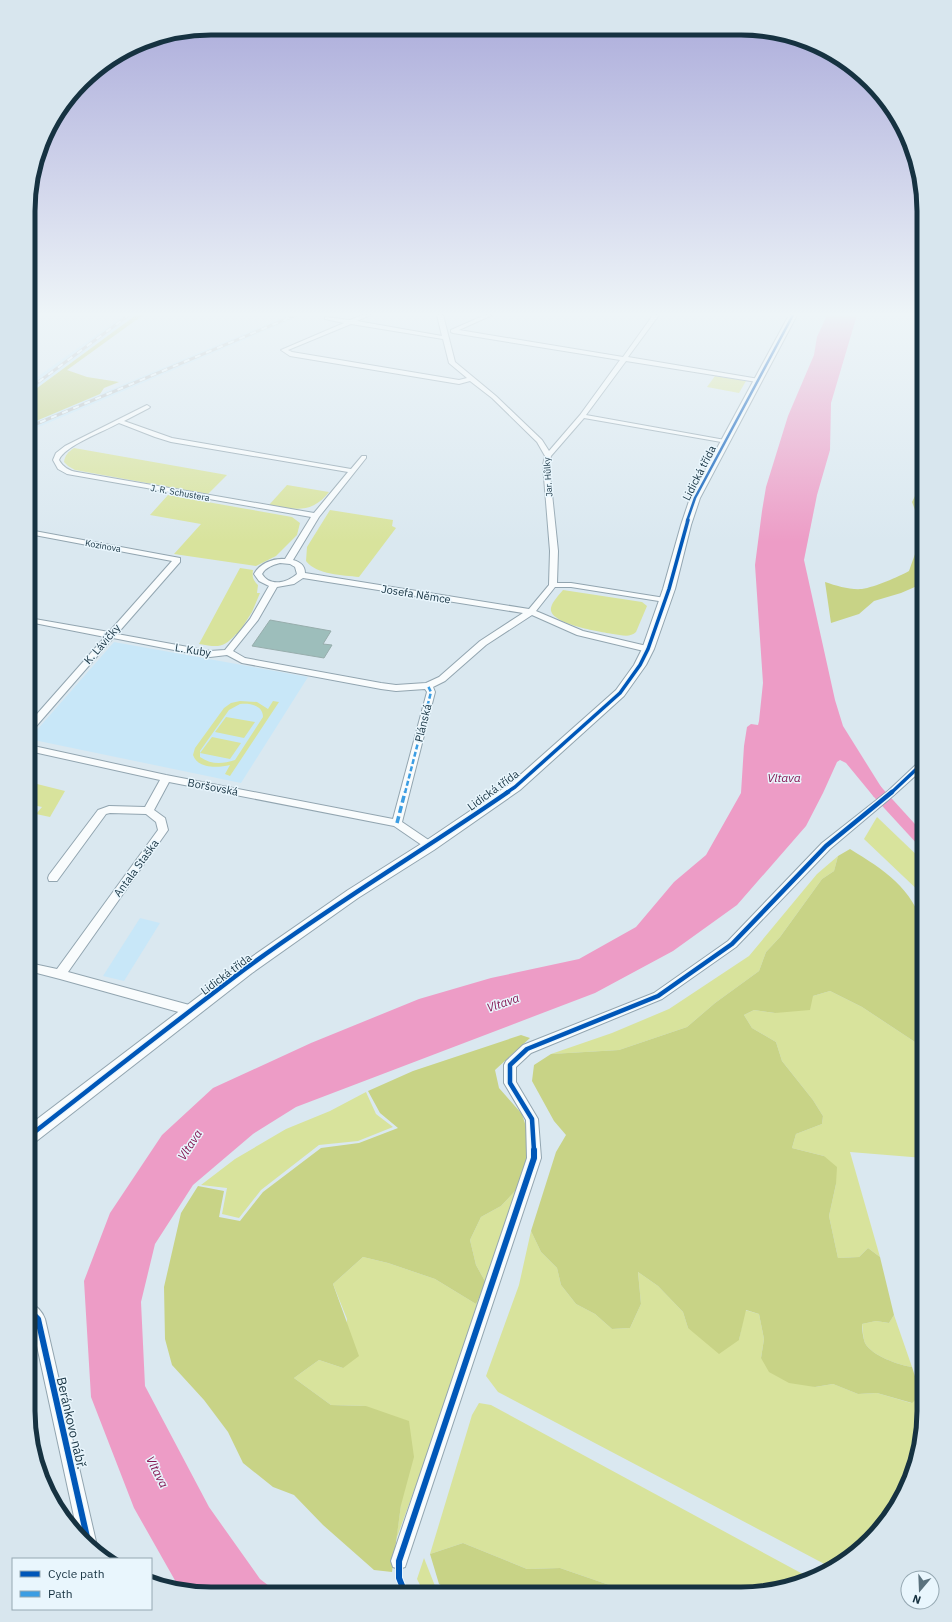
<svg xmlns="http://www.w3.org/2000/svg" width="952" height="1622" font-family="'IBM Plex Sans',sans-serif">
<rect width="100%" height="100%" fill="#dae8f0"/>
<!-- built -->
<g fill="#c8e7f8">
<path d="M124 315H136L29 394V383Z"/>
<path d="M289 315H303L29 431V424Z"/>
<path d="M114 642 308 677 241 783 29 739Z"/>
<path d="M140 918 160 923 124 981 103 976Z"/>
</g>
<!-- green -->
<g fill="#d8e39c" fill-rule="evenodd">
<path d="M715 376 746 381 739 393 707 387Z"/>
<path d="M74 448 227 475 208 494 75 470 68 466 64 462C65 455 68 452 74 448Z"/>
<path d="M287 485 329 492C311 515 294 509 269 505Z"/>
<path d="M168 495 292 517 300 523 297 535 276 556 256 566 174 554 201 524 150 515Z"/>
<path d="M330 510 393 520 392 526 396 528 359 577C343 575 317 575 306 561L307 547Z"/>
<path d="M240 568 253 570C252 577 253 580 258 585L257 593H260L252 612 238 634H236C223 649 217 647 199 644Z"/>
<path d="M563 590 642 602 647 606 636 632C630 638 621 635 613 634 601 632 548 624 551 608 552 602 559 595 563 590Z"/>
<path d="M240 701 257 702 268 709 273 701 279 702 230 776 225 774 230 765C218 768 198 769 193 755L195 748 224 708 231 703ZM240 704C250 703 263 705 263 717L235 760C222 764 212 765 200 757V751L229 710Z"/>
<path d="M226 717 255 722 244 738 215 732Z"/>
<path d="M212 737 241 743 230 759 200 753Z"/>
<path d="M29 782 65 791 50 817 36 814 42 807 29 804Z"/>
<path d="M877 817 924 862V896L864 839Z"/>
<path d="M838 856 834 871 822 879 780 937 766 952 759 971 715 1003 687 1027 619 1050 551 1054 612 1033 669 1009 749 956 817 874Z"/>
<path d="M830 991 862 1007 924 1048V1158L850 1152 880 1257 868 1248 859 1257 838 1258 829 1216 836 1184 824 1156 792 1148 796 1134 822 1124 823 1116 813 1100 782 1061 776 1042 752 1028 744 1015 754 1010 775 1013 813 996Z"/>
<path d="M366 1092 376 1114 393 1127 358 1141 319 1145 261 1190 239 1218 222 1214 227 1188 201 1185 235 1159 286 1129 330 1111Z"/>
<path d="M518 1188 489 1285 396 1540 401 1505 366 1406 331 1405 294 1378 319 1360 343 1368 347 1319 333 1284 363 1257 388 1263 435 1279 476 1304 486 1283 476 1265 470 1240 481 1217 501 1206Z"/>
<path d="M531 1231 541 1252 557 1268 561 1285 576 1304 595 1314 612 1329 630 1328 641 1304 638 1272 658 1286 683 1312 688 1328 739 1340 745 1310 759 1314 764 1339 761 1358 815 1387 833 1384 858 1394 877 1393 911 1403 921 1395 924 1400V1423L910 1481 886 1522 852 1556 832 1568 498 1392 486 1376 519 1285Z"/>
<path d="M894 1315 912 1367C899 1365 872 1356 865 1343 863 1338 863 1330 862 1324L876 1321 889 1323Z"/>
<path d="M479 1403 491 1405 812 1579 741 1594H680L670 1589H621L560 1568 527 1569 463 1543 430 1554 472 1415Z"/>
<path d="M424 1558 435 1586 447 1593H424L417 1579Z"/>
</g>
<!-- forest -->
<g fill="#c8d386">
<path d="M136 315H143L67 370 87 377 119 382 104 388 100 394 29 424V394Z"/>
<path d="M917 492 924 493V583L901 593 874 601 859 614 831 623 825 582C837 586 850 590 862 589 875 587 898 577 909 571 920 540 925 534 912 502Z"/>
<path d="M850 849C884 870 913 888 924 929V1048L862 1007 830 991 813 996 810 1010 775 1013 754 1010 744 1015 752 1028 776 1042 782 1061 813 1100 823 1116 822 1124 796 1134 792 1148 824 1156 837 1167 836 1184 829 1216 838 1258 859 1257 868 1248 880 1257 894 1315 889 1323 876 1321 862 1324C862 1329 863 1338 865 1343 872 1356 899 1365 912 1367L921 1395 912 1403 877 1393 858 1394 833 1384 815 1387 789 1383 769 1372 761 1358 764 1339 759 1314 746 1310 739 1340 719 1354 688 1328 683 1312 658 1286 638 1272 641 1304 630 1328 612 1329 595 1314 576 1304 561 1285 557 1268 541 1252 531 1231 556 1152 566 1135 554 1121 532 1081 534 1065 551 1054 619 1050 687 1027 715 1003 759 971 766 952 780 937 822 879 834 871 838 856Z"/>
<path d="M521 1035 530 1038 495 1070 499 1088 522 1114 527 1130 528 1155 518 1188 501 1206 481 1217 470 1240 476 1265 486 1283 476 1304 435 1279 388 1263 363 1257 333 1284 359 1356 343 1368 319 1360 294 1378 331 1405 366 1406 409 1421 414 1457 401 1505 392 1572 374 1570 323 1525 294 1495 273 1487 243 1463 228 1432 204 1400 172 1365 165 1339 164 1287 181 1213 198 1186 224 1191 219 1217 240 1221 263 1192 321 1148 359 1143 398 1128 380 1113 368 1091 413 1071Z"/>
<path d="M463 1543 527 1569 560 1568 621 1589H670L680 1594 455 1593 439 1584 430 1554Z"/>
</g>
<!-- water -->
<path fill="#ed9cc6" d="M827 315H857L831 403 830 450 817 495 804 560 835 700 843 726 883 790 874 797 846 763 840 760 837 762 823 793 806 826 737 905 673 951 595 993 296 1107 253 1134 193 1185 155 1244 141 1302 145 1386 209 1507 260 1579 278 1593 188 1592 181 1591 134 1508 91 1397 84 1281 110 1213 162 1135 213 1088 311 1043 419 999 491 978 579 959 636 927 674 882 706 855 741 793 744 746 747 727 751 724 758 725 759 721 763 683 755 565 762 511 766 487 788 416 814 355 817 337Z"/>
<g fill="none" stroke-linecap="round" stroke-linejoin="round">
<!-- canal -->
<path fill="#ed9cc6" fill-rule="evenodd" d="M869 777 873 778 924 834V848L919 846 874 797 863 781 865 778Z"/>
</g>
<!-- building -->
<path fill="#9dbebb" stroke="#97adac" d="M270 620 331 631 323 644 332 645 324 658 252 646Z"/>
<g fill="none" stroke-linecap="round" stroke-linejoin="round">
<defs>
<g id="street">
<path d="M363 315H370L357 321 442 336 437 315H443L455 362 496 396 542 440 549 451 580 415 620 360 453 333 451 332V330L485 315H492L459 330 623 357 653 315H659L628 357 759 379 760 380 757 382 626 361 586 415 725 440 728 442 727 443 584 418 551 456 549 465 558 551 557 583H571L665 598 669 600 665 602 571 587H555L536 611 583 631 651 647 652 649 648 652 577 635 532 615 486 645 445 681 433 687 435 692 402 822 433 843 434 846 433 849 429 850 394 826 169 782 154 810 165 818 168 830 68 972 193 1006 197 1008 199 1011 197 1014 193 1016 60 979 29 971V963L57 969 158 830 156 822 146 814 110 813 106 814 57 881H49L48 878 49 875 98 810 109 806 145 807 160 780 29 751V745L166 775 393 819 427 692 425 689 396 691 381 689 242 663 227 655 210 657 113 638 32 731 29 732V723L105 637 29 622V618L109 632 172 561 29 534V530L180 558V562L117 634 210 651 225 650 250 619 269 586 259 581 254 574C260 563 273 558 285 559L311 517 67 474 58 469 53 460 56 453 65 446 147 405 150 407 149 408 124 421 172 438 351 469 362 456H366V458L319 517 293 560C300 562 305 565 305 573L529 609 549 585 550 551 543 465 545 456 537 442 492 398 470 381 459 384 290 356 281 350 344 323 325 319V317L350 320ZM351 324 443 339 449 363 467 378 459 380 292 352 288 350ZM119 423 155 437 171 442 348 472 314 513 77 472C69 471 63 467 59 460 64 446 105 431 119 423ZM280 563 290 564 295 567 297 574C287 583 270 587 262 574 266 567 273 565 280 563ZM303 578 523 613 480 641 439 677 426 683 396 685 381 683 245 658 233 651 258 620 277 587 294 584Z"/>
<path d="M924 759V768L894 795 830 849 736 947 662 999 531 1053 516 1067V1082L538 1119 541 1158 407 1561 405 1567 399 1569 393 1567 391 1561 527 1158 526 1120 504 1083V1065L506 1061 523 1045 654 993 728 941 822 843 888 791 921 760Z"/>
<path d="M28 1302C36 1305 42 1311 45 1319L97 1546 95 1551 78 1535 34 1332 28 1334Z"/>
</g>
<path id="secondary" d="M789 315H797L700 498 691 525 675 589 654 649 646 665 624 696 520 790 434 850 358 898 252 973 34 1143 28 1145V1126L240 965 348 890 424 842 510 784 616 690 634 665 642 649 663 589 681 525 690 498Z"/>
</defs>
<!-- street casing -->
<use href="#street" stroke="#92a5b0" stroke-width="2"/>
<!-- secondary casing -->
<use href="#secondary" stroke="#92a5b0" stroke-width="2"/>
<!-- street -->
<use href="#street" fill="#f9fcfd" fill-rule="evenodd"/>
<!-- secondary -->
<use href="#secondary" fill="#f9fcfd" fill-rule="evenodd"/>
<defs>
<g id="rail">
<path d="M29 389 129 315"/>
<path d="M29 427 296 315"/>
</g>
</defs>
<!-- rail casing -->
<use href="#rail" stroke="#bbc0c3" stroke-width="3"/>
<!-- rail -->
<use href="#rail" stroke="#e9f6fd" stroke-width="2" stroke-dasharray="6" stroke-linecap="butt"/>
<!-- quiet-far1 -->
<path stroke="#3b9de3" stroke-width="2.5" stroke-dasharray="5 2.5" stroke-linecap="butt" d="M405 793 431 692 428 686"/>
<!-- quiet -->
<path stroke="#3b9de3" stroke-width="3.5" stroke-dasharray="7 3.5" stroke-linecap="butt" d="M397 823 405 792"/>
<defs>
<path id="cycleway-far3" d="M687 521 695 498 793 315"/>
<g id="cycleway-far2">
<path d="M506 793 515 787 620 693 640 665 648 649 669 589 688 520"/>
<path d="M891 793 924 762"/>
</g>
<g id="cycleway-far1">
<path d="M28 1137C100 1081 172 1024 245 969 330 906 421 852 508 792"/>
<path d="M534 1151 532 1119 510 1083V1065L527 1049 658 996 732 944 826 846 892 792"/>
</g>
<g id="cycleway">
<path d="M28 1309 38 1319 89 1546"/>
<path d="M405 1593 399 1578V1561L534 1158V1150"/>
</g>
</defs>
<!-- cycleway-far3 casing -->
<use href="#cycleway-far3" stroke="#e9f6fd" stroke-width="4"/>
<!-- cycleway-far2 casing -->
<use href="#cycleway-far2" stroke="#e9f6fd" stroke-width="5.5"/>
<!-- cycleway-far1 casing -->
<use href="#cycleway-far1" stroke="#e9f6fd" stroke-width="7"/>
<!-- cycleway casing -->
<use href="#cycleway" stroke="#e9f6fd" stroke-width="8"/>
<!-- cycleway-far3 -->
<use href="#cycleway-far3" stroke="#0057b8" stroke-width="2.5"/>
<!-- cycleway-far2 -->
<use href="#cycleway-far2" stroke="#0057b8" stroke-width="3.5"/>
<!-- cycleway-far1 -->
<use href="#cycleway-far1" stroke="#0057b8" stroke-width="4.5"/>
<!-- cycleway -->
<use href="#cycleway" stroke="#0057b8" stroke-width="6"/>
</g>
<!-- sky -->
<linearGradient id="sky" x2="0" y2="1"><stop stop-color="#aaaada"/><stop offset="0.58" stop-color="#eef5f8"/><stop offset="1" stop-color="#eef5f8" stop-opacity="0"/></linearGradient>
<rect width="952" height="542" fill="url(#sky)"/>
<g text-anchor="middle" stroke-width="3" stroke-linejoin="round" paint-order="stroke">
<!-- far-street labels -->
<g font-size="9" fill="#163241" stroke="#e9f6fd">
<text transform="translate(548 477) rotate(-94)" y="3">Jar. Hůlky</text>
<text transform="translate(180 493) rotate(10)" y="3">J. R. Schustera</text>
<text transform="translate(103 546) rotate(10)" y="3">Kozinova</text>
</g>
<!-- street labels -->
<g font-size="11" fill="#163241" stroke="#e9f6fd">
<text transform="translate(699 473) rotate(-63)" y="4">Lidická třída</text>
<text transform="translate(416 594) rotate(9)" y="4">Josefa Němce</text>
<text transform="translate(102 644) rotate(-49)" y="4">K. Lávičky</text>
<text transform="translate(193 650) rotate(9)" y="4">L. Kuby</text>
<text transform="translate(423 723) rotate(-76)" y="4">Plánská</text>
<text transform="translate(213 787) rotate(11)" y="4">Boršovská</text>
<text transform="translate(493 790) rotate(-36)" y="4">Lidická třída</text>
<text transform="translate(136 868) rotate(-54)" y="4">Antala Staška</text>
<text transform="translate(226 974) rotate(-37)" y="4">Lidická třída</text>
</g>
<!-- water labels -->
<g font-size="12" font-style="italic" fill="#861a55" stroke="#e9f6fd">
<text x="784" y="782">Vltava</text>
<text transform="translate(503 1003) rotate(-19)" y="4">Vltava</text>
<text transform="translate(190 1145) rotate(-57)" y="4">Vltava</text>
<text transform="translate(157 1472) rotate(63)" y="4">Vltava</text>
</g>
<!-- near-street labels -->
<g font-size="13" fill="#163241" stroke="#e9f6fd">
<text transform="translate(72 1423) rotate(77)" y="5">Beránkovo nábř.</text>
</g>
</g>
<!-- crop -->
<path d="M0 0H952V1622H0ZM211 35H741A176 176 0 0 1 917 211V1411A176 176 0 0 1 741 1587H211A176 176 0 0 1 35 1411V211A176 176 0 0 1 211 35Z" fill="#d8e6ee" fill-rule="evenodd"/>
<path fill="none" stroke="#163241" stroke-width="5" d="M211 35H741A176 176 0 0 1 917 211V1411A176 176 0 0 1 741 1587H211A176 176 0 0 1 35 1411V211A176 176 0 0 1 211 35Z"/>
<!-- legend -->
<rect x="12" y="1558" width="140" height="52" fill="#e9f6fd" stroke="#95a8b2"/>
<rect x="20" y="1571" width="20" height="6" fill="#0057b8" stroke="#95a8b2"/>
<text x="48" y="1578" font-size="12" fill="#163241">Cycle path</text>
<rect x="20" y="1591" width="20" height="6" fill="#3b9de3" stroke="#95a8b2"/>
<text x="48" y="1598" font-size="12" fill="#163241">Path</text>
<!-- north arrow -->
<g transform="translate(920 1590) rotate(199)"><circle r="19" fill="#e9f6fd" stroke="#95a8b2"/>
<path d="M0-3L7 15L0 10L-7 15Z" fill="#5b727e"/>
<text y="-6" font-size="11" font-weight="bold" text-anchor="middle" fill="#163241">N</text>
</g>
</svg>
